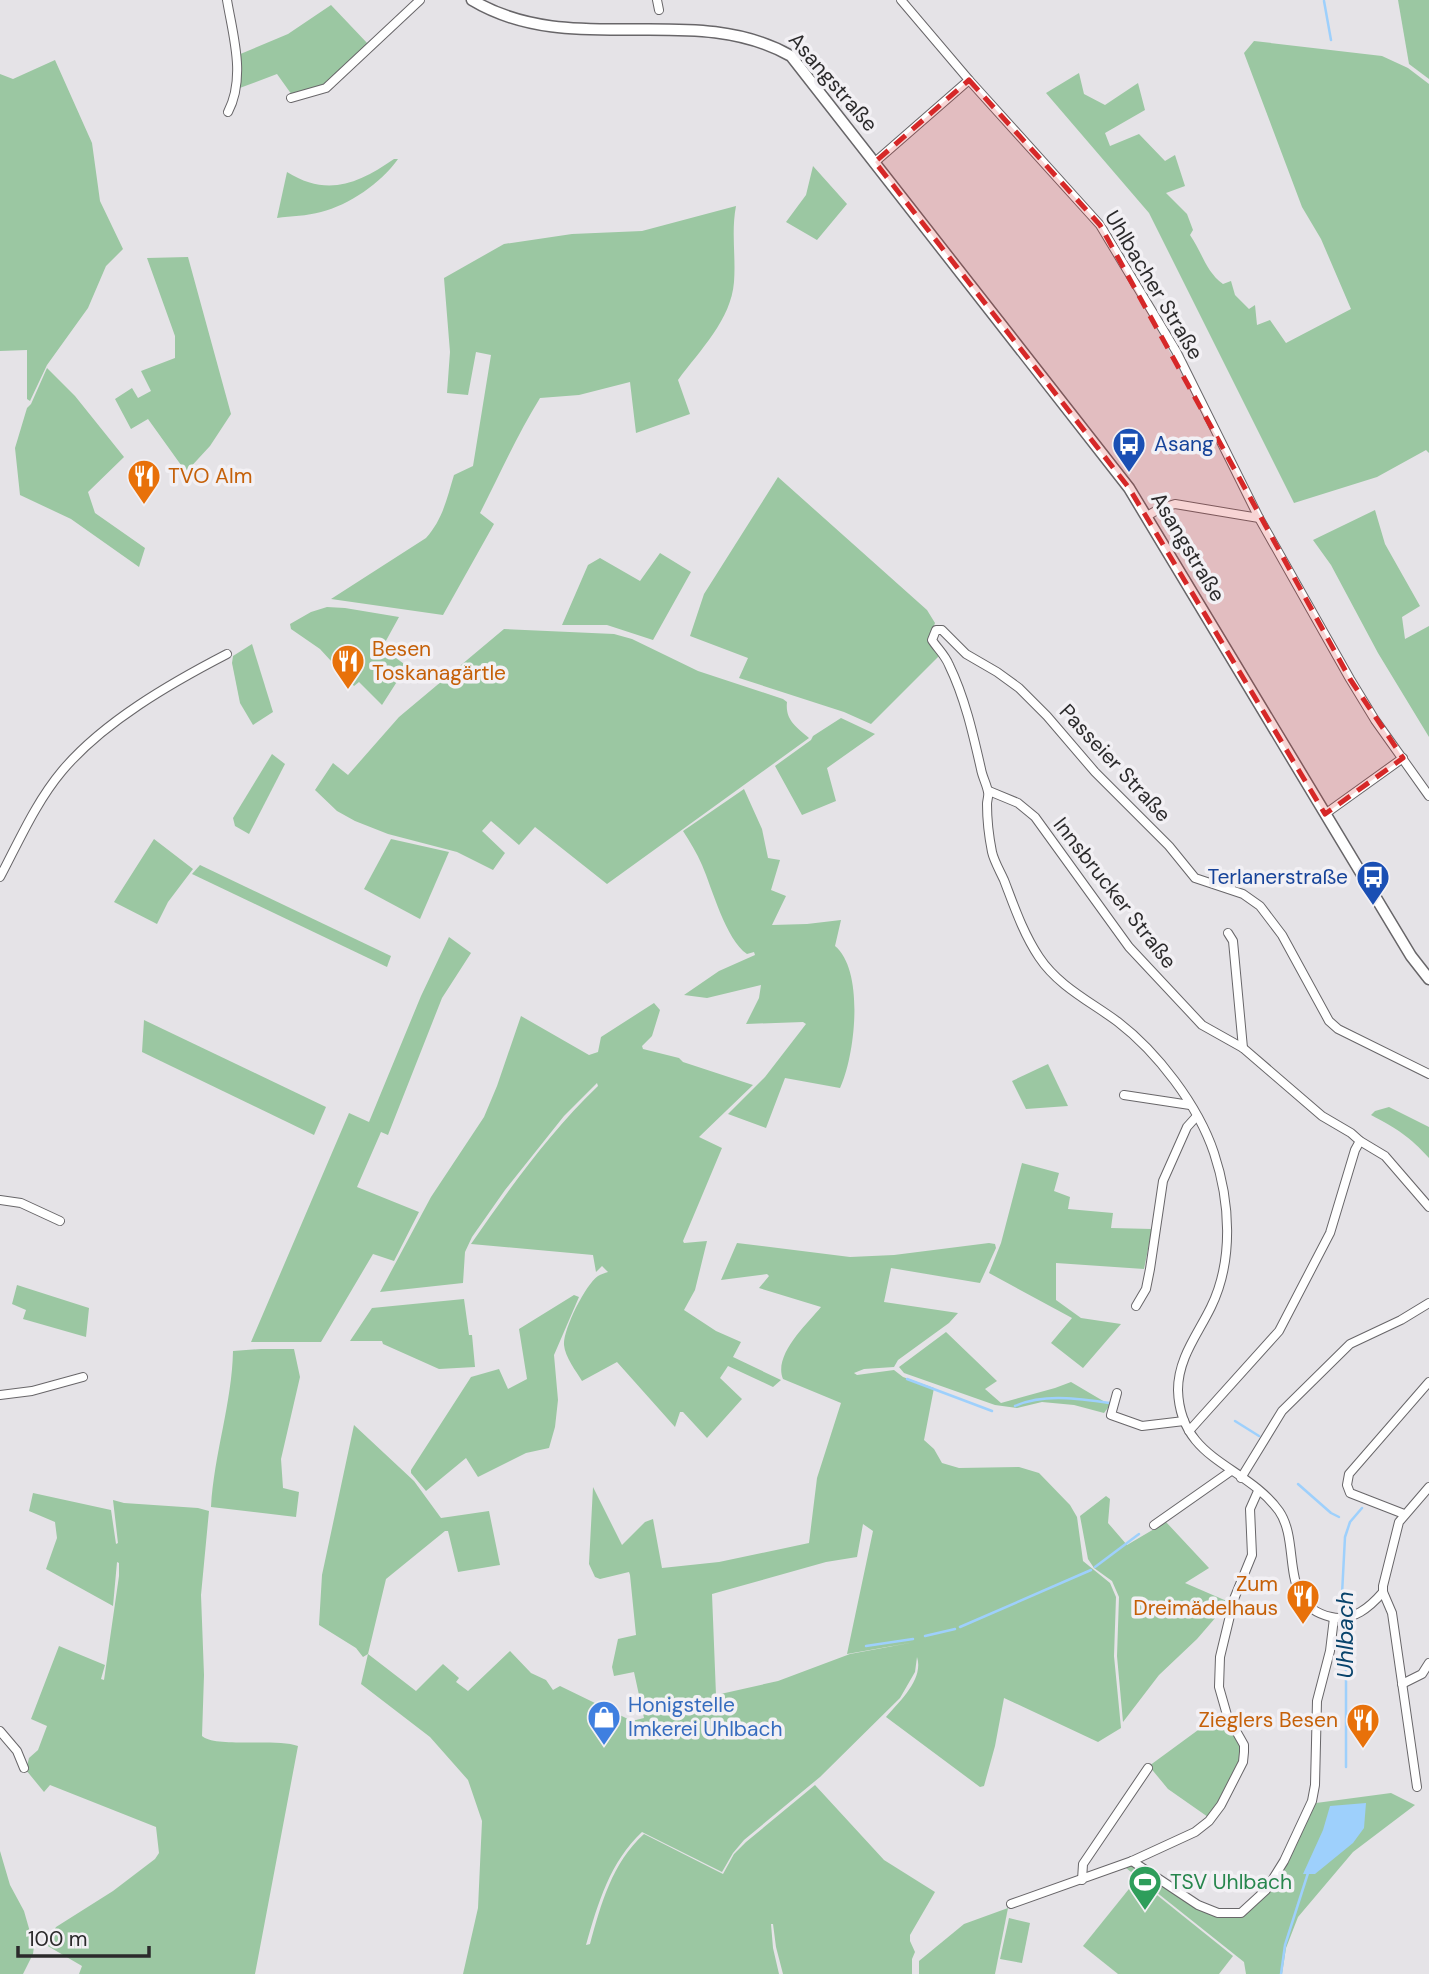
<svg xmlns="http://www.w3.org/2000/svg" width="1429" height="1974" font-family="'DM Sans',sans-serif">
<rect width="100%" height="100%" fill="#e5e3e7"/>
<!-- green -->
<g fill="#9bc7a2" fill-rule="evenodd">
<path d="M1398 0H1429V79L1409 64Z"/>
<path d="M331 5 368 44 325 86 292 95 277 74 237 89 238 55 288 34Z"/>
<path d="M1254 41 1382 56 1408 68 1429 84V453L1426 450 1377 477 1294 503 1149 213 1046 93 1079 73 1084 94 1105 105 1138 83 1145 110 1105 133 1110 146 1139 134 1165 161 1175 155 1185 186 1166 193 1187 214 1193 230 1190 235C1202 252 1206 272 1223 284L1231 281 1235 295 1249 309 1255 305 1257 325 1270 320 1286 343 1351 309 1321 239 1302 207 1244 53Z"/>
<path d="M55 60 92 143 100 201 123 249 106 266 88 308 47 365 30 401 27 399V350L0 351V74L13 79Z"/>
<path d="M394 159H398C381 183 349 205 321 212 307 216 291 216 277 218L287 172C327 197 358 184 394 159Z"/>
<path d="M813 166 847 204 817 240 786 222 806 195Z"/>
<path d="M736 206C731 232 736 256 734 282 731 320 700 350 678 380L690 414 636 433 630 382 579 395 540 398C517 435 500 474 480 513L494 524 443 615 331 599 426 538C443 519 447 498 454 475L473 466 491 355 476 352 468 395 447 393 450 352 444 278 504 244 572 234 642 231Z"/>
<path d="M188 257 231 414 210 446 186 472 148 419 131 429 115 399 132 388 138 398 151 391 141 371 175 358V336L147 258Z"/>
<path d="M47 368 75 396 124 457 88 492 95 513 145 548 139 567 71 519 20 495 15 448 27 408 31 404Z"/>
<path d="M778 477 927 610 935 623 930 636 941 654 871 724 844 712 739 678 748 658 690 636 704 594Z"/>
<path d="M1375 510 1385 544 1420 606 1402 617 1405 639 1429 626V737L1378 653 1331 565 1313 540Z"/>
<path d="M660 553 691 572 653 640 607 625H562L588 565 600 558 640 581Z"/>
<path d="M327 607 345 608 399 617 382 648 407 666 382 705 359 682 354 686 320 649 291 629 290 624 311 612Z"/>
<path d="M504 629 614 634 632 639 698 671 783 699 787 702C785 720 796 727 809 738L607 884 535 827 519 845 491 821 482 831 505 853 493 870 457 852 388 834 355 821 337 811 315 790 333 763 348 775 399 717Z"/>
<path d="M252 644 273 712 253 725 240 703 232 663 233 656Z"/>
<path d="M841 718 875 734 827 768 836 801 802 815 775 766 811 740 813 736Z"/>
<path d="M272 754 285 764 249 834 235 826 233 818Z"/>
<path d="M744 789 762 829 768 858 780 860 771 890 786 896 772 925 807 924 841 920 835 946C865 971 855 1056 840 1088L785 1078 766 1128 728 1114 765 1077 806 1024 803 1022 746 1024 759 998 761 985 707 998 684 995 719 971 755 955 754 952 747 954C726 940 712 888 702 865 697 853 690 842 683 831Z"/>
<path d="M154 839 193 869 168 902 157 924 114 902Z"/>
<path d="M391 839 449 852 420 919 364 889Z"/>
<path d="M200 865 391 956 387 967 192 874Z"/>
<path d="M449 937 471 953 442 998 388 1135 381 1132 357 1187 419 1212 394 1261 373 1254 321 1342H251L349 1113 369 1122 421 996Z"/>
<path d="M654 1003 660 1010 652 1036 642 1046 643 1049 679 1058 683 1062 753 1085 699 1137 722 1148 683 1241 684 1243 707 1241 695 1290 684 1310 716 1331 741 1342 733 1357 781 1380 773 1387 728 1366 720 1378 742 1399 707 1438 683 1412H680L675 1427 617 1362 582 1381C576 1371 565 1357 564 1345 563 1330 585 1285 598 1276 601 1274 605 1273 608 1272L602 1266 596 1272 593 1255 471 1244C510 1188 549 1133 598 1086L597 1083 564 1116 505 1190 472 1237 465 1252 463 1283 380 1292 431 1197 484 1117 497 1086 521 1016 589 1055 598 1052 601 1037Z"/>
<path d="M144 1020 326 1107 314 1135 142 1052Z"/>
<path d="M1048 1064 1068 1106 1026 1109 1012 1081Z"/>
<path d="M1389 1107 1429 1127V1158C1410 1137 1396 1128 1371 1115L1375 1111Z"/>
<path d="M1022 1163 1059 1173 1054 1191 1070 1197 1068 1209 1113 1213 1111 1228 1152 1229 1144 1269 1056 1263V1300L1081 1318 1121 1324 1083 1368 1051 1343 1072 1318 989 1273 1001 1243Z"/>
<path d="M737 1243 850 1257 894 1255 989 1243 995 1244 996 1248 980 1283 891 1268 884 1302 958 1313 949 1323 898 1360 894 1367 864 1369 854 1373 857 1375 894 1370 903 1377 934 1388 924 1440 934 1449 942 1463 959 1468 1019 1467 1039 1473 1070 1505 1077 1517 1083 1561 1110 1583 1116 1597 1114 1656 1121 1728 1098 1742 1004 1698 995 1746 984 1786 980 1787 886 1717C900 1701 924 1679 917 1657L915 1672 900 1698 820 1777 744 1840 733 1853 722 1872 642 1832C610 1862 598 1903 586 1945L590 1944C601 1904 612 1863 644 1834L723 1874 734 1854 746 1842 815 1785 884 1860 935 1892 910 1935V1941L915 1952 912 1959V1974H783L776 1947 773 1924H771L773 1948 779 1974H463L478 1908 482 1821 468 1780 430 1737 361 1684 368 1654 363 1657 356 1648 319 1625 322 1575 354 1425 414 1481 441 1518 489 1511 500 1565 458 1572 448 1531H445L386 1579 368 1654 416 1691 443 1664 459 1678 456 1682 468 1691 510 1651 531 1673 546 1680 553 1690 560 1686 632 1721 644 1718 634 1672 614 1676 612 1667 618 1639 636 1635 630 1575 629 1572 600 1579 595 1577 589 1564 593 1487 622 1545 645 1522 653 1519 662 1568 719 1562 809 1543 817 1478 841 1403 783 1379C773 1355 807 1324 821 1307L759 1288 769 1276 767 1274 721 1280ZM863 1524 873 1531 847 1654 915 1642 850 1654 778 1681 716 1695 712 1594 826 1562 857 1557Z"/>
<path d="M17 1285 89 1308 86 1337 23 1319 26 1310 12 1304Z"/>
<path d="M574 1295 579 1297 554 1355 558 1400 555 1427 549 1448 526 1453 478 1477 466 1458 426 1491 411 1473V1470L471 1377 499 1369 508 1389 527 1379 519 1329Z"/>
<path d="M464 1299 469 1335H472L475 1367 439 1369 383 1344 382 1341H350L372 1308Z"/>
<path d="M946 1332 997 1381 985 1389 1001 1403 1055 1388 1071 1382 1110 1405 1104 1413 1074 1405 1042 1402 1017 1408 995 1405 904 1373 899 1367Z"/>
<path d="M261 1349H294L300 1377 281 1459 283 1488 299 1492 296 1517 211 1507C214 1454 232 1403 233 1351Z"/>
<path d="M33 1493 111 1510 116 1544 118 1543 113 1500 124 1503 198 1508 209 1511 201 1595 204 1675 202 1736C215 1748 276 1738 298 1746L255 1974H79L82 1966 46 1945 56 1927 113 1891 155 1859 159 1853 156 1827 50 1785 44 1792 26 1770 29 1758 38 1750 47 1726 31 1719 59 1646 105 1665 101 1679 104 1680 119 1576V1563L117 1562 113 1606 46 1569 57 1538 55 1522 29 1511Z"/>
<path d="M1106 1496 1110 1499 1108 1523 1127 1545 1166 1522 1209 1568 1185 1583 1229 1602 1197 1639 1159 1675 1123 1722 1117 1656 1119 1597 1112 1581 1094 1568 1088 1559 1080 1516Z"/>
<path d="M1224 1711C1229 1722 1239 1735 1241 1747 1245 1766 1219 1802 1208 1817L1168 1789 1149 1766Z"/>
<path d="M1391 1793 1415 1805 1353 1852 1298 1917 1286 1948 1282 1974H1246L1244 1962 1126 1868 1134 1865 1196 1907 1217 1916 1243 1917 1269 1892 1316 1803Z"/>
<path d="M0 1851 10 1885 24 1911 34 1946 33 1954 23 1974H0Z"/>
<path d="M1137 1879 1233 1956 1219 1974H1118L1083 1946Z"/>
<path d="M1008 1908 995 1974H919V1961L964 1924Z"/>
<path d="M1009 1918 1030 1923 1022 1963 1000 1959Z"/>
</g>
<!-- water -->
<path fill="#9ed0fc" d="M1366 1803 1364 1828 1353 1843 1315 1874H1303L1323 1830 1330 1806Z"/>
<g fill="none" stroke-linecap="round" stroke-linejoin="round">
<!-- stream -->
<g stroke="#9ed0fc" stroke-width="2.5">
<path d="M1324 1 1331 40"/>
<path d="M907 1379 992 1411"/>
<path d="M1015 1406C1045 1393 1079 1399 1111 1403"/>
<path d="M1235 1421 1259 1436"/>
<path d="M1298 1484 1331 1513 1339 1517"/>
<path d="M1095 1567 1139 1534"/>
<path d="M960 1627 1091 1570"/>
<path d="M925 1636 955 1629"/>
<path d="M866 1646 913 1639"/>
<path d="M1346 1767V1644L1342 1594 1345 1537 1350 1522 1362 1508"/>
<path d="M1281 1974 1285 1945 1308 1873"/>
</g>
<defs>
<g id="street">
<path d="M227 0C233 36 246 77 228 112"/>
<path d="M657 0 659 10"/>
<path d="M901 0 969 80 1100 225 1176 351 1259 518 1350 679 1375 720 1429 796"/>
<path d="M291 98 326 88 420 0"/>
<path d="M875 162 969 80"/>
<path d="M1147 516 1159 509 1175 504 1259 518"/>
<path d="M989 791 1018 803 1035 817 1129 947 1202 1025 1243 1048 1322 1116 1351 1133 1360 1141 1385 1156 1429 1207"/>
<path d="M1325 814 1403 758"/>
<path d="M0 877C19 841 36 802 62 771 103 722 171 683 227 654"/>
<path d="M1228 933 1233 941 1243 1048"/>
<path d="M1124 1095 1190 1105"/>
<path d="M0 1200 21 1203 60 1221"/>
<path d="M1136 1306 1146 1289 1150 1269 1163 1181 1187 1127 1196 1117"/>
<path d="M1117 1393 1111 1415 1142 1426 1184 1421"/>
<path d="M0 1395 32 1391 83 1377"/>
<path d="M1189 1431 1279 1331 1330 1233 1355 1150 1360 1141"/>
<path d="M1241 1478 1282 1411 1350 1344 1401 1320 1429 1303"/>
<path d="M1404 1514 1350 1493 1347 1485 1349 1474 1429 1382"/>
<path d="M1154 1525 1231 1471"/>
<path d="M1383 1592C1370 1607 1353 1622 1331 1617 1277 1605 1302 1544 1279 1511 1245 1464 1180 1461 1178 1390 1178 1358 1198 1334 1211 1307 1234 1260 1230 1201 1214 1153 1198 1105 1157 1052 1118 1022 1091 1002 1058 986 1039 957 1023 933 1014 906 1004 880 1000 871 994 861 992 852 989 837 987 818 987 804 987 800 989 796 988 792 987 785 982 776 981 769 973 734 965 698 949 665 945 655 937 648 932 640L936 630H942L966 654 997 672 1019 688 1047 716 1095 772 1169 846 1195 878 1243 894 1260 906 1282 935 1329 1021 1338 1029 1429 1074"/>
<path d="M1402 1684 1422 1674 1429 1663"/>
<path d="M0 1731 17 1751 24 1768"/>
<path d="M1417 1787 1392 1613 1383 1592V1586L1399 1522 1429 1487"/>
<path d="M1132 1861 1198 1905 1218 1913H1241L1266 1890 1284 1861 1312 1801 1315 1785 1317 1701 1330 1651 1334 1618"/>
<path d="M1082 1880 1083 1864 1148 1768"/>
<path d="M1011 1904 1132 1861 1195 1832 1209 1821 1221 1805 1243 1762 1244 1752V1745L1227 1715 1219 1687 1220 1657 1234 1599 1252 1555 1250 1509 1258 1491"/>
</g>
<path id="secondary" d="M472 0C572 60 693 0 791 56L1129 488 1411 956 1429 979"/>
</defs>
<!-- street casing -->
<use href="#street" stroke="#686669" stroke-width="10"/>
<!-- secondary casing -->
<use href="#secondary" stroke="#686669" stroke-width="13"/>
<!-- street -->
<use href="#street" stroke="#fff" stroke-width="8"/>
<!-- secondary -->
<use href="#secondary" stroke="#fff" stroke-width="10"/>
</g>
<!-- marked area -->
<path fill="#d62828" fill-opacity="0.2" stroke="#d62828" stroke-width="5" stroke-dasharray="14 9" stroke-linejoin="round" d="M969 80 1100 225 1350 679 1403 758 1325 814 1129 488 875 162Z"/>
<!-- icons -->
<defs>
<symbol id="bus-pin" viewBox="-11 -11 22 30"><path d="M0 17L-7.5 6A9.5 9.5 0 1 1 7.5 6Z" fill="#1a4fb4" stroke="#f2f0f4"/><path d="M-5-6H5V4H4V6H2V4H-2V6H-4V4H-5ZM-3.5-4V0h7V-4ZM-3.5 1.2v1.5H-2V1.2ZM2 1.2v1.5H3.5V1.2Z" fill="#fff"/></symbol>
<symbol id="restaurant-pin" viewBox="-11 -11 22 30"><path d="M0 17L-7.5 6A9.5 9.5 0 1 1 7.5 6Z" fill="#e8710a" stroke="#f2f0f4"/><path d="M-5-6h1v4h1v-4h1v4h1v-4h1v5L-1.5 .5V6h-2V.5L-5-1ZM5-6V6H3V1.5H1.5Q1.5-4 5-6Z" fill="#fff"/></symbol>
<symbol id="shop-pin" viewBox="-11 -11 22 30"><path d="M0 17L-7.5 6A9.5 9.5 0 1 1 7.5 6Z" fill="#3f7fe0" stroke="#f2f0f4"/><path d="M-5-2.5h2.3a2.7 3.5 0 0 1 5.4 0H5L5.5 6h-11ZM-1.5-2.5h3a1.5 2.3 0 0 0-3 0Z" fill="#fff"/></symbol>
<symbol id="stadium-pin" viewBox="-11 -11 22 30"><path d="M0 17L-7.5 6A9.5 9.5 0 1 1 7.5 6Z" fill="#2e9e5b" stroke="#f2f0f4"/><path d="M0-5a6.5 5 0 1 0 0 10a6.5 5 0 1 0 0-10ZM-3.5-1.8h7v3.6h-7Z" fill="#fff"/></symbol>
</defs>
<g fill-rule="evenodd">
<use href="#bus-pin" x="1110" y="425" width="38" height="52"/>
<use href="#restaurant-pin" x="125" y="457" width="38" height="52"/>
<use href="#restaurant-pin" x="329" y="642" width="38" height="52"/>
<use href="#bus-pin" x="1354" y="858" width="38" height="52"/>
<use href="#restaurant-pin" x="1284" y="1577" width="38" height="52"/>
<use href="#shop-pin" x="585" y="1698" width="38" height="52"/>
<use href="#restaurant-pin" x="1344" y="1701" width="38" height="52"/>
<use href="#stadium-pin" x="1126" y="1863" width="38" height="52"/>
</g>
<g text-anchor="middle" stroke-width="7" stroke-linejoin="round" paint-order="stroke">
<!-- street labels -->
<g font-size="21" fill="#2b2a2b" stroke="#f2f0f4">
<text transform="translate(833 82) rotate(49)" y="7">Asangstraße</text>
<text transform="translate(1154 285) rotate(59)" y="7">Uhlbacher Straße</text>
<text transform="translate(1188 547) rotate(59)" y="7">Asangstraße</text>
<text transform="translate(1115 763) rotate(47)" y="7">Passeier Straße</text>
<text transform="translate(1115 893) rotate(52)" y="7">Innsbrucker Straße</text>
</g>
<!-- transit labels -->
<g font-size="21" fill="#164399" stroke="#f2f0f4" text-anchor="start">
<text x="1154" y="451">Asang</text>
<text x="1348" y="884" text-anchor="end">Terlanerstraße</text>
</g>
<!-- food labels -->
<g font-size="21" fill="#c56008" stroke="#f2f0f4" text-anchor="start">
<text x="168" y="483">TVO Alm</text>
<text x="372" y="656">Besen<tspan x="372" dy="24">Toskanagärtle</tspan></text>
<text x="1278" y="1591" text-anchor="end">Zum<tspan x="1278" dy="24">Dreimädelhaus</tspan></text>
<text x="1338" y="1727" text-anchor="end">Zieglers Besen</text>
</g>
<!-- shop labels -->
<g font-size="21" fill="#366cbe" stroke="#f2f0f4" text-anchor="start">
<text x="628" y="1712">Honigstelle<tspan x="628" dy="24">Imkerei Uhlbach</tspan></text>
</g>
<!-- leisure labels -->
<g font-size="21" fill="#27864d" stroke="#f2f0f4" text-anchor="start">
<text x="1170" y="1889">TSV Uhlbach</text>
</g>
<!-- water labels -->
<g font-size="23" font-style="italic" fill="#08436b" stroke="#f2f0f4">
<text transform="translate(1345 1635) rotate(-90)" y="8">Uhlbach</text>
</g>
</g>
<!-- scale -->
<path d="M18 1946v10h131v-10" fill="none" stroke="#2b2a2b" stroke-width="3.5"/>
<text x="28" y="1946" font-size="21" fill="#2b2a2b" stroke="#f2f0f4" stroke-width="5" paint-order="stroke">100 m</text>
</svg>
